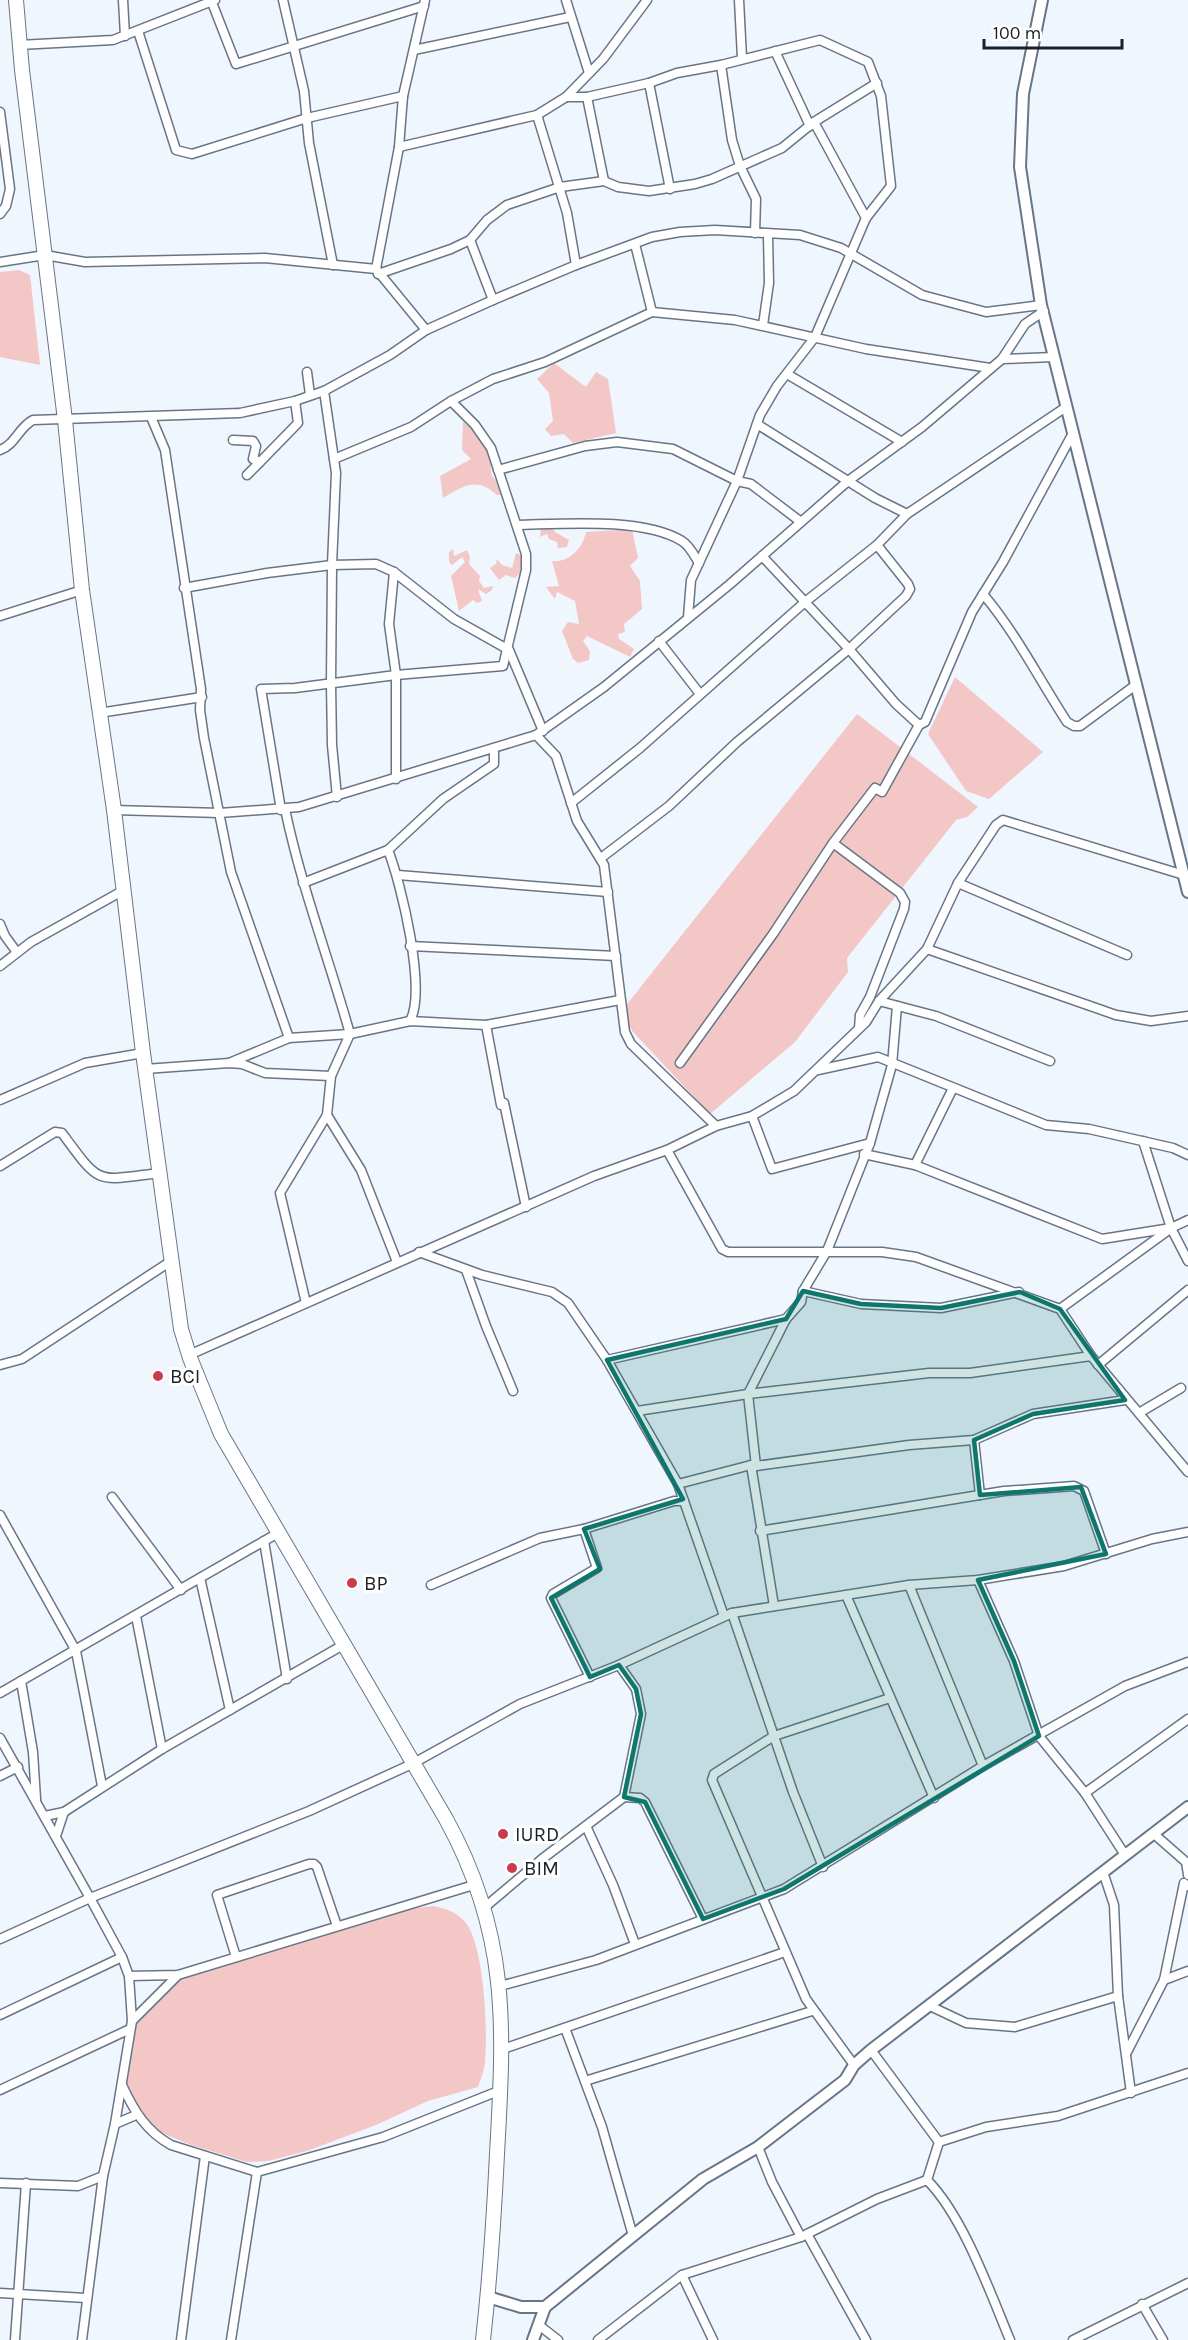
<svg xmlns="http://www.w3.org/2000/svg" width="1188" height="2340" font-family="Karla,sans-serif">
<rect width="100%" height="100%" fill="#f0f6fe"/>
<!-- green -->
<g fill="#f2c7c6">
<path d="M19 270 30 275 40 365 0 357V272Z"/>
<path d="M554 363 586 387 596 372 608 379 616 433 573 443 564 434 551 436 545 429 553 421 549 393 537 379Z"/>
<path d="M463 422 478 434 491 454V474L505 495H497C477 477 464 485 443 498L440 476 471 459 462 450Z"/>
<path d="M551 526 555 532 569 540 567 547 558 548 557 542 549 539 547 534 540 537 541 527Z"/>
<path d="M632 529 638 558 630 566 640 581 642 609 624 624 625 632 618 634 619 639 634 649 630 657 587 636 583 641 590 651 589 660 578 663 573 659 562 631 568 622 579 624 575 601 557 592 555 599 546 587 559 586 552 561C569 563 583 548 586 532Z"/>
<path d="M453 549 454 556 467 550 470 557 469 564 480 576 479 581 484 588 493 586 492 590 486 594 478 589 482 601 477 603 473 600 459 611 451 576 465 562 462 557 452 565 449 562V552Z"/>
<path d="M516 553 523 556 520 573 515 578 506 575 499 580 490 568 496 564 497 559 502 565 512 568Z"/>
<path d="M955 677 1043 752 989 799 966 791 928 734Z"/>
<path d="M857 714 978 807 967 817 956 820 847 958 848 972 795 1042 710 1114 633 1032 625 1019 624 1008Z"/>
<path d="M434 1906C447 1909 457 1912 466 1923 484 1946 488 2030 485 2060 485 2069 481 2078 478 2087L428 2101 376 2125 307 2151 268 2161 247 2162 191 2145 155 2130 132 2101 126 2083 136 2023 180 1978 406 1909Z"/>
</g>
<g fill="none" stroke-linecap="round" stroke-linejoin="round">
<defs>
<g id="minor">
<path d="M123 0 125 36"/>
<path d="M211 0 236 64 424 6"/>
<path d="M283 0 304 91 309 143 333 265"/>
<path d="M425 0 403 96 399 147 376 269 426 330"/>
<path d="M566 0 589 73"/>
<path d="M739 0 742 58"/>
<path d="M138 31 176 150 192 154 307 118 403 96"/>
<path d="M19 45 113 40 215 0"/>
<path d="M414 50 570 17"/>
<path d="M775 51 810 126"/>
<path d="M721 65 732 140 740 166 756 199 755 233"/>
<path d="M649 83 670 189"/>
<path d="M566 97H587L649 83 677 73 721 65 820 40 868 62 881 96 891 186 866 218 815 337 777 386 760 415 737 481 691 580 688 617"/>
<path d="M587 97 604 181"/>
<path d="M0 112 10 189 6 206 0 214"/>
<path d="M537 115 567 213 576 265"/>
<path d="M814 122 866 218"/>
<path d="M399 147 537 115 566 97 603 59 647 0"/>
<path d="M470 240 493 300"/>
<path d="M635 244 652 312"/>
<path d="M0 262 45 255 85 262 265 258 376 269"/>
<path d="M378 274 451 249 470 240 487 220 507 205 560 187 604 181 618 187 649 191 695 184 712 179 782 148 814 122 877 83"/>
<path d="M763 325 769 283 768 235"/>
<path d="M1002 359 1054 357"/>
<path d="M307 372 310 395"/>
<path d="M787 374 902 442"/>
<path d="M324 391 336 473 332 565 331 684 332 745 337 797"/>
<path d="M151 417 165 450 201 689 200 710 204 738 231 872 289 1038"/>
<path d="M757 424 875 498 907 514"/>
<path d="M233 440 253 441 256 446 253 459 260 462 298 423 295 401"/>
<path d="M0 450C15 445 19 427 33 420L240 413 295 401 324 391 390 355 426 330 493 300 576 265 652 237 680 232 715 230 800 235 841 248 922 295 986 312 1041 305"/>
<path d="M334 459 411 427 451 401 493 379 545 362 652 312 735 320 866 349 990 368"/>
<path d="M498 470 585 446 617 442 673 449 737 481 751 484 801 522"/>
<path d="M247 475 260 462"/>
<path d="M517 525C562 524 643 517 682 541 689 545 694 555 699 563"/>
<path d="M762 556 849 649 896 704 919 725"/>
<path d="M394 572 389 624 396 675V779"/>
<path d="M184 588 267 573 332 565 376 564 394 572 454 619 509 650 543 731"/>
<path d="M983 594C1016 633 1039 679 1067 722L1074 726H1080L1137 684"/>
<path d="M0 616 82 590"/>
<path d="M659 641 700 694"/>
<path d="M99 713 202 697"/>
<path d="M536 735 556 756 577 821 604 865 625 1032 631 1044 716 1126"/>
<path d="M571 803 640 748 805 602 877 545 907 514 1066 407"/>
<path d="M285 809C301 886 329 959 350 1034L331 1076 327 1115 280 1193 306 1303"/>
<path d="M114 810 220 813 299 807 536 735 604 687 729 585 848 481 922 427 1002 359 1025 324 1044 311"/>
<path d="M281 810 261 689 295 688 396 675 503 666 526 570V554L491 448 475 425 451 401"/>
<path d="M833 843 900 893 905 902 904 909 870 997 860 1015 859 1028"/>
<path d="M388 850C401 883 427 990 410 1021"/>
<path d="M601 858 669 806 737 742 849 649 906 596 910 589 908 584 877 545"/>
<path d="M398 875 608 892"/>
<path d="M303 883 388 850 443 799 494 764V748"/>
<path d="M958 883 1127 955"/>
<path d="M0 924 5 936 16 951"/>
<path d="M410 946 616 956"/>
<path d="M927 949 1116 1015 1151 1021 1188 1016"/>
<path d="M0 966 31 942 124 890"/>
<path d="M879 1001 936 1016 1050 1061"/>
<path d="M486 1025 501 1105 504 1103 526 1207"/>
<path d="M229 1063 289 1038 350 1034 410 1021 486 1025 620 1000"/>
<path d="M680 1063 773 934 833 843 875 788 882 792 919 725 925 722 972 612 1003 562 1072 435"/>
<path d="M145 1069 229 1063 242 1064 265 1073 331 1076"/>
<path d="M818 1070 878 1057 1046 1125 1089 1129 1173 1148 1188 1155"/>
<path d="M0 1100 85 1063 143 1053"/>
<path d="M327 1115 361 1170 397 1262"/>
<path d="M752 1116 772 1169 870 1143"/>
<path d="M1143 1141 1171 1228 1188 1261"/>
<path d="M667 1150 722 1249 728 1252H882L916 1257 1060 1309 1091 1356 1188 1472"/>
<path d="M864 1154 915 1165 1102 1239 1171 1228 1188 1220"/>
<path d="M915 1165 953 1088"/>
<path d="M0 1166 55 1132 62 1133C101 1186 95 1181 159 1173"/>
<path d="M419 1252 482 1275 552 1292 568 1303 607 1360 678 1484 724 1616"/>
<path d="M466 1270 486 1326 513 1391"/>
<path d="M803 1291 861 1304 941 1308 1019 1292"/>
<path d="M1060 1309 1170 1229"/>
<path d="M189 1355 594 1176 667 1150 716 1126 752 1116 794 1091 866 1022 879 1001 927 949 958 883 996 825 1003 820 1184 875"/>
<path d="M607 1360 786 1319"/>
<path d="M0 1365 22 1359 171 1261"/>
<path d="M1098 1365 1188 1290"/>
<path d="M637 1411 748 1394 929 1373H970L1091 1356"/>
<path d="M1139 1413 1181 1388"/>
<path d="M974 1440 980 1495"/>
<path d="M756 1466 909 1445 974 1440 1033 1414 1125 1400"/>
<path d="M678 1484 751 1465"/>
<path d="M112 1497 181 1590"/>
<path d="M0 1515 76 1651 102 1786"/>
<path d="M584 1529 597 1568 553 1594 551 1598 590 1677"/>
<path d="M760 1531 1004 1491 1074 1486 1084 1491 1106 1554"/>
<path d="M264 1541 287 1679"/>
<path d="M200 1578 230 1710"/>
<path d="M978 1580 1014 1661 1039 1736 1085 1793 1125 1855"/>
<path d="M431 1585 540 1538 584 1529 674 1501H684"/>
<path d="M909 1585 983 1766"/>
<path d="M846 1595 934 1798"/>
<path d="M774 1606 751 1465 756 1466 748 1394 786 1319 801 1302 803 1291 827 1251 870 1143 892 1065 897 1006"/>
<path d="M732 1613 793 1792 823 1867"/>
<path d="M136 1616 162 1749"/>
<path d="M21 1681 33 1752 36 1799"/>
<path d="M0 1693 278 1533"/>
<path d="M0 1738 90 1898 122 1957 129 1976 132 2021 115 2124 103 2176 82 2340"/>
<path d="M0 1776 18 1767"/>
<path d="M1085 1793 1188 1719"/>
<path d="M624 1797 640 1798 645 1802 703 1919"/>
<path d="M45 1816 64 1812 162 1749 343 1645"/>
<path d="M586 1826 613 1885 635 1944"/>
<path d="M1154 1834 1186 1862 1188 1875"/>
<path d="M56 1836 64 1812"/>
<path d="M1103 1872 1114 1905 1118 1996 1131 2093"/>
<path d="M485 1907 542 1859 624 1797 641 1714 636 1689 619 1665"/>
<path d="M0 1939 90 1898 309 1811 412 1764 520 1704 619 1665 732 1613 909 1585 978 1580 1064 1566 1152 1539 1188 1532"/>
<path d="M236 1957 217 1895 309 1864H314L317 1867 337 1926"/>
<path d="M129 1976 178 1975 477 1884"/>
<path d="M1164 1980 1188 1971"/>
<path d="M500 1986 596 1960 784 1889 983 1766 1125 1686 1188 1662"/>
<path d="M930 2006 966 2023 1015 2027 1118 1996"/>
<path d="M0 2015 122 1957"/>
<path d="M132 2021 178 1975"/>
<path d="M565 2028 602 2127 633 2236"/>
<path d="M503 2049 785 1952"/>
<path d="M871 2050 939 2142 927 2180C963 2216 990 2292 1010 2340"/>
<path d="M1127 2052 1164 1980 1184 1883 1188 1886"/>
<path d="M854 2065 806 1999 712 1780 714 1774 774 1736 890 1698"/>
<path d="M585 2081 812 2011"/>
<path d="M122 2085C134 2111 146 2131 171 2145L257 2172"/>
<path d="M0 2090 130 2029"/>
<path d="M115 2124 136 2115"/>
<path d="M939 2142 986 2127 1058 2116 1188 2073"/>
<path d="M758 2147 772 2182 801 2237"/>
<path d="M0 2183 78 2186 103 2176"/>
<path d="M807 2234 866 2340"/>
<path d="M682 2275 713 2340"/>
<path d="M0 2293 86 2298"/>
<path d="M1142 2304 1163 2340"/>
<path d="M540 2326 558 2340"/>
<path d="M15 2340 26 2183"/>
<path d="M181 2340 205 2156"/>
<path d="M231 2340 257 2172 383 2137 501 2090"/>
<path d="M598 2340 682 2275 801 2237 877 2199 927 2180"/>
<path d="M1073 2340 1188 2283"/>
</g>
<g id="tertiary">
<path d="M1042 0 1023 94 1020 167 1041 305 1188 892"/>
<path d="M488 2297 521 2307H545"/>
<path d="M533 2340 545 2307 703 2179 758 2147 845 2080 854 2065 871 2050 1188 1807"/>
</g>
<path id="trunk" d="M16 0 22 70 65 420 82 590 114 810 143 1053 181 1329 190 1358 221 1434 446 1819C510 1935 504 2028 497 2154 494 2216 490 2278 483 2340"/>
</defs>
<!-- minor casing -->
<use href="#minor" stroke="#677687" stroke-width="11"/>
<!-- tertiary casing -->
<use href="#tertiary" stroke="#677687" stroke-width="14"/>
<!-- trunk casing -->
<use href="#trunk" stroke="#677687" stroke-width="16"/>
<!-- minor -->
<use href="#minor" stroke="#fff" stroke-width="8"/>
<!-- tertiary -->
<use href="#tertiary" stroke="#fff" stroke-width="10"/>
<!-- trunk -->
<use href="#trunk" stroke="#fff" stroke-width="14"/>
</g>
<!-- marked area -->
<path fill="#0f766e" fill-opacity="0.2" stroke="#0f766e" stroke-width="4.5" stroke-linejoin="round" d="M803 1291 861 1304 941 1308 1020 1292 1060 1309 1125 1400 1033 1414 974 1440 980 1495 1081 1487 1106 1554 978 1580 1014 1661 1039 1736 784 1889 703 1919 645 1802 624 1797 641 1714 636 1689 619 1665 590 1677 551 1598 600 1569 584 1529 683 1499 607 1360 786 1319Z"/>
<!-- markers -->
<g fill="#cc3b4c" stroke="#fff" stroke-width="2">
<circle cx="158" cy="1376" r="6"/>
<circle cx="352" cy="1583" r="6"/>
<circle cx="503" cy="1834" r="6"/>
<circle cx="512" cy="1868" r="6"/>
</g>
<g text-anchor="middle" stroke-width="6" stroke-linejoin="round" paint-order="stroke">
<!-- poi labels -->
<g font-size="20" fill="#1a2027" stroke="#fff" text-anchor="start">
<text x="170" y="1383">BCI</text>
<text x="364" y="1590">BP</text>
<text x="515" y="1841">IURD</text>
<text x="524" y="1875">BIM</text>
</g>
</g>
<!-- scale -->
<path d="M984 39v9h138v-9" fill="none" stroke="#1a2027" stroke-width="3"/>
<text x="993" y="39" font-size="18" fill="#1a2027" stroke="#ffffff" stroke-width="4.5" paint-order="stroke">100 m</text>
</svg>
